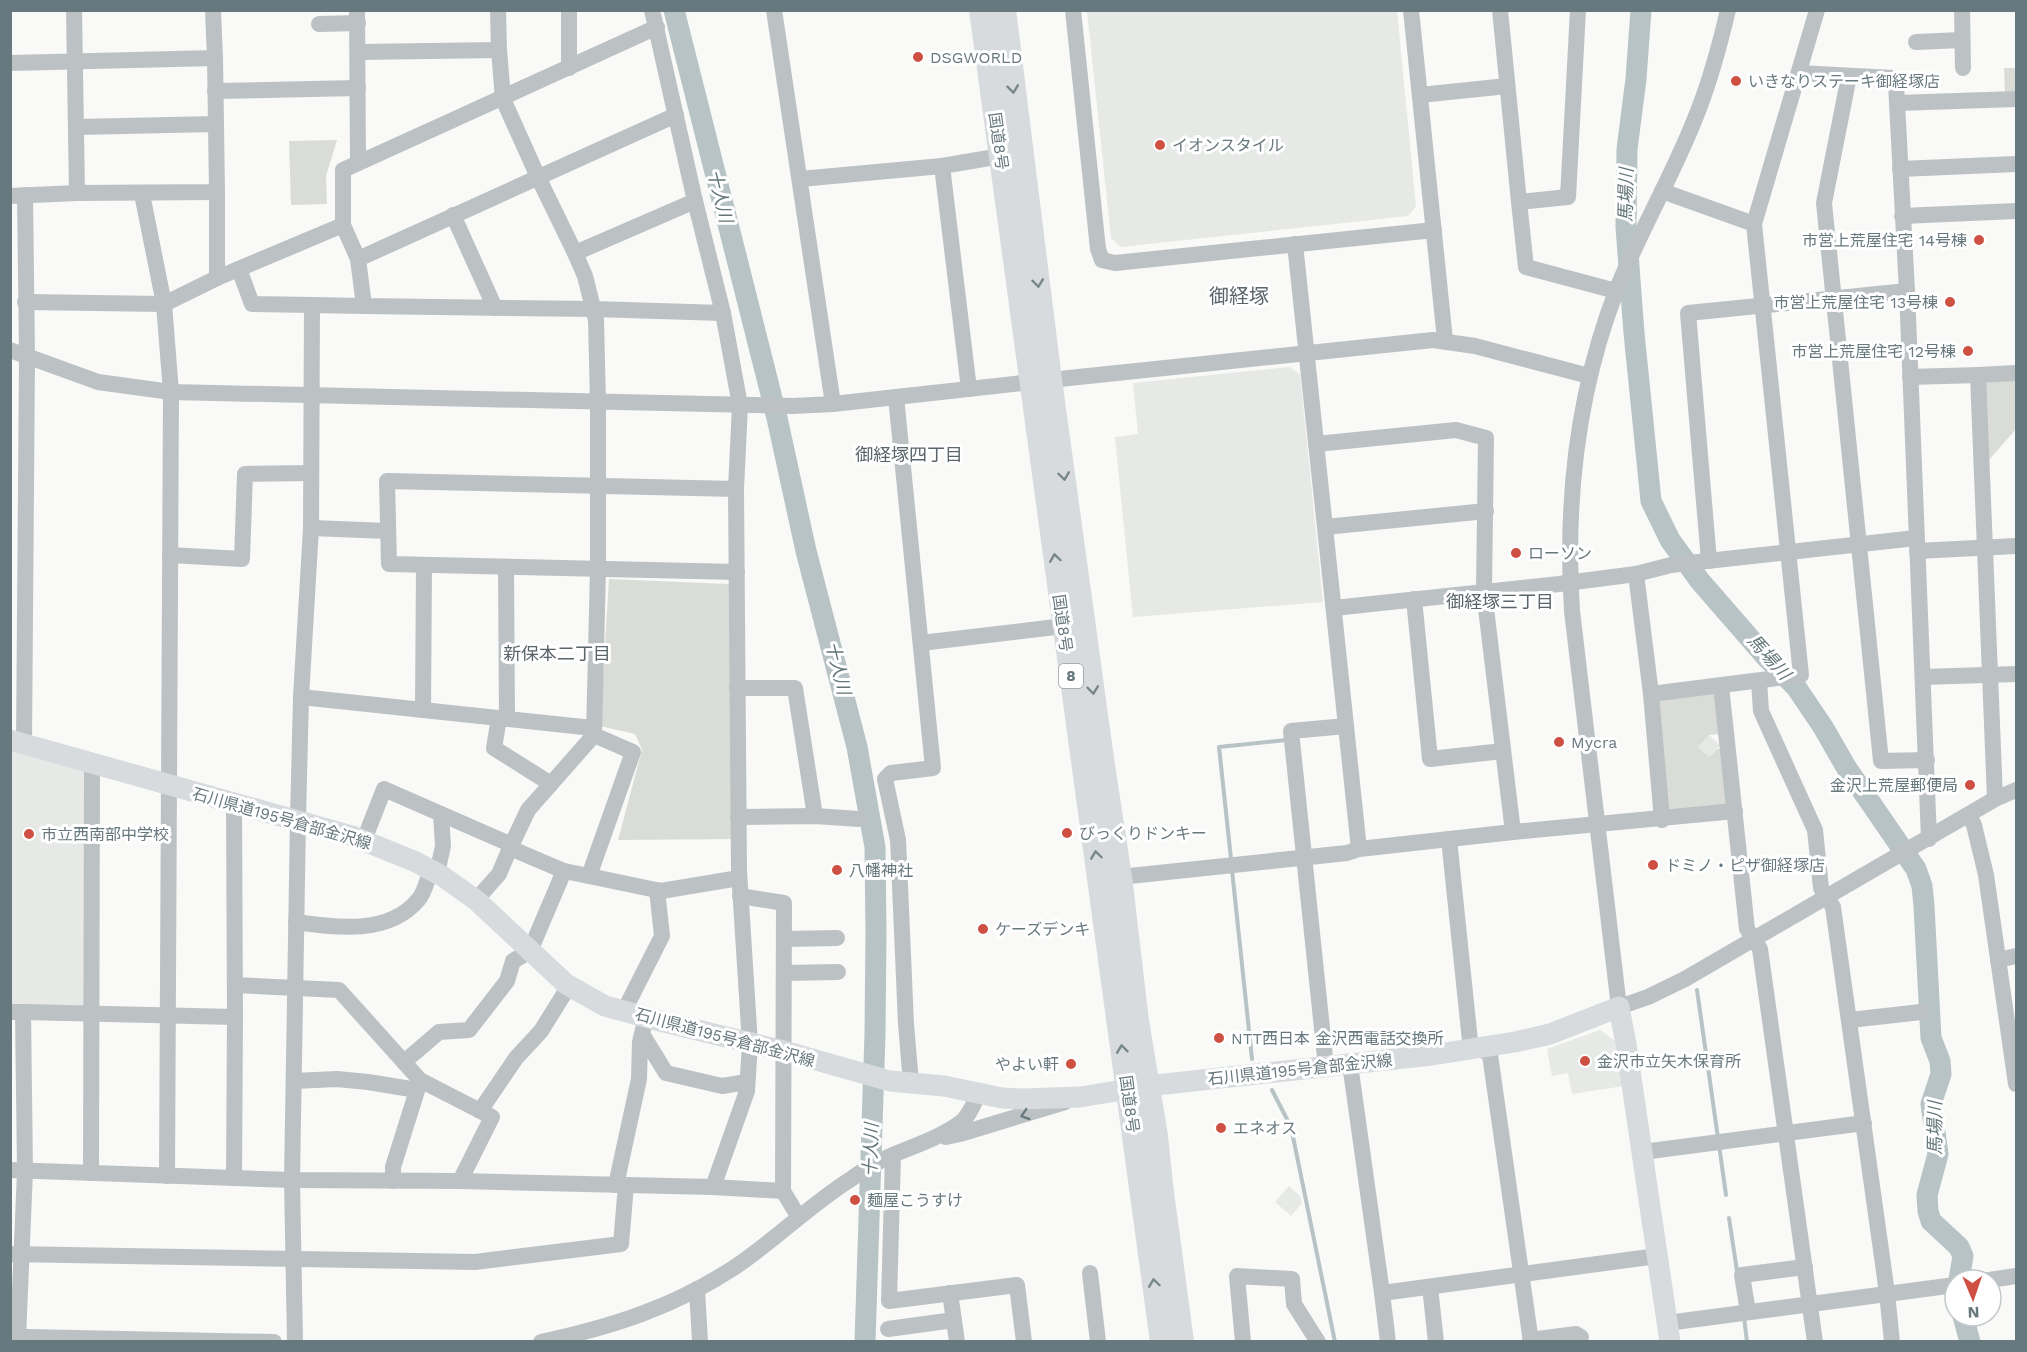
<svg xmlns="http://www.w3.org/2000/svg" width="2027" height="1352" font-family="'Work Sans','Noto Sans JP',sans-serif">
<rect width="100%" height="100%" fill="#f9f9f7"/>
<!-- built -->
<g fill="#e7e9e7">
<path d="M1087 11H1397L1416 207 1408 216 1121 247 1111 238Z"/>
<path d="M1289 367 1300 374 1323 602 1133 617 1115 437 1138 434 1133 383Z"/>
<path d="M1709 735 1720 745 1709 757 1698 747Z"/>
<path d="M10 750 85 770V1006L11 1005Z"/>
<path d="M1600 1030 1614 1040 1619 1047 1624 1086 1572 1094 1568 1073 1552 1076 1547 1049Z"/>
<path d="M1289 1186 1300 1196 1302 1203 1291 1216 1275 1202Z"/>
</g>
<!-- green -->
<g fill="#daddd7">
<path d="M2004 68H2016V93H2005Z"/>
<path d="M337 140 326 176 327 204 291 205 289 141Z"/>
<path d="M1989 379H2016V429L1988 461 1985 384Z"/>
<path d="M609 579 729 584 735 839 618 840 642 750 635 734 600 726Z"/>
<path d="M1712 692 1717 697 1721 734 1709 735 1698 747 1709 757 1717 749H1723L1729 803 1724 808 1674 814 1668 809 1657 704 1662 697Z"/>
</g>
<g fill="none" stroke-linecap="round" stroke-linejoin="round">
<!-- stream -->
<g stroke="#b7c3c5" stroke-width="4">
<path d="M1231 859 1219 747 1286 740"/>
<path d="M1232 870 1252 1059"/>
<path d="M1697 990 1718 1138"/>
<path d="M1272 1090 1291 1127 1335 1342"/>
<path d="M1719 1145 1726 1195"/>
<path d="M1729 1218 1737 1271"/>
<path d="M1744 1317 1747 1342"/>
</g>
<!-- river -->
<g stroke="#b7c3c5" stroke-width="21">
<path d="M674 10 777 418 806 551 857 747 875 847 876 933 875 1034 865 1342"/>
<path d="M1641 10 1636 79 1627 149 1626 227 1634 333 1651 501 1670 540 1700 581 1767 658 1796 687 1823 727 1846 767 1916 869 1922 886 1924 906 1931 1038 1940 1061 1941 1074 1931 1104 1938 1154 1927 1195 1928 1211 1931 1221 1959 1247 1963 1256 1959 1280"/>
<path d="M1963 1316 1970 1342"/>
</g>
<!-- minor -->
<g stroke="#bcc2c4" stroke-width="16">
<path d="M74 10 77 193"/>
<path d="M357 10 358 163"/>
<path d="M498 10 499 50 503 99 538 177 575 253 585 276 596 320 598 403V569L594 735 633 752 589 876 661 891 739 878"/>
<path d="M569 10V68"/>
<path d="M652 10 695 201 723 313 740 405 736 489 739 871 750 1044 747 1091 713 1187"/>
<path d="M1073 10 1098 249 1102 260 1115 263 1434 230"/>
<path d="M1411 10 1445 340"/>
<path d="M1500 10 1519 202"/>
<path d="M1578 10 1568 197 1519 202 1526 267 1616 291"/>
<path d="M1728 10C1720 44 1711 78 1698 111 1675 172 1641 228 1617 289 1577 392 1565 501 1572 611L1619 1007 1648 997 1685 979 1995 799 2016 790"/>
<path d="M1962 10 1963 68"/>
<path d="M319 24 358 23"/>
<path d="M1916 42 1962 40"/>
<path d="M359 52 499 50"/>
<path d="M10 63 215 58 213 10"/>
<path d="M1799 73 1893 78 1896 82 1897 103"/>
<path d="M1849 76 1824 203 1881 761 1927 760"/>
<path d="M215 91 358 88"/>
<path d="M1420 95 1507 86"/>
<path d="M77 127 216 124"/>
<path d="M942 166 969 389"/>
<path d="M1900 169 2016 164"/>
<path d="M800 179 942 166 1001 156"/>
<path d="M1662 191 1754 224"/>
<path d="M217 192V278L343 225 358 259 364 306 593 309 723 313"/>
<path d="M142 194 164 304 171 392 167 1176"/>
<path d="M10 196 77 193 217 192 215 58"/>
<path d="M453 215 495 308"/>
<path d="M1902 216 2016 211"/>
<path d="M343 225V170L657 27"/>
<path d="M1295 244 1359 849 1513 832 1735 811"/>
<path d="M575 253 695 201"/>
<path d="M358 259 676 115"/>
<path d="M239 269 252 304 312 305"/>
<path d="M25 302 164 304 217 278"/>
<path d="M10 350 98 382 171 392 793 406 833 404 774 10"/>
<path d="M1910 377 1978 375"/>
<path d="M1050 380 1433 340 1475 346 1589 376"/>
<path d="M896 397 933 768 891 773 885 779 898 840 906 1024 911 1083"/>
<path d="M833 404 1031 382"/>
<path d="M1316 444 1456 430 1486 438 1484 592 1513 832"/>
<path d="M736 489 387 481 389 564 737 572"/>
<path d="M1325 527 1486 511"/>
<path d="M311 528 388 531"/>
<path d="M1917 551 2016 546"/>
<path d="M170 555 242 559 245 474 311 473"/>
<path d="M1709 561 1688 313 1907 291"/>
<path d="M506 568 507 719"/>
<path d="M1636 574 1651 694 1662 820"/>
<path d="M1414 599 1430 759 1503 751"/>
<path d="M1334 608 1559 584 1636 574 1671 565 1916 538"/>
<path d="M921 643 1064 626"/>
<path d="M1923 677 2016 674"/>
<path d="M1759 681 1761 711 1815 830 1821 888 1833 907 1887 1293 1892 1342"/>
<path d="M1721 686 1747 929 1760 949 1815 1342"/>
<path d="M737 688H795L815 816"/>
<path d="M1651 694 1801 675 1754 224 1817 10"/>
<path d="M301 697 593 728"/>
<path d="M423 710 424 566"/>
<path d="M499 718 494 748 551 784"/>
<path d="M24 744 27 356 25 195"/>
<path d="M1995 799 1978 375 2016 373"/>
<path d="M1969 816 1974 825 1986 875 2016 1084"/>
<path d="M738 817 815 816 859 819"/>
<path d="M1449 839 1470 1041 1490 1055 1531 1342"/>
<path d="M1929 839 1907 291 1897 103 2016 99"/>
<path d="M364 840 384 789 512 845"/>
<path d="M510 848 528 810 594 735"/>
<path d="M437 873 443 846 441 814"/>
<path d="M1120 877 1347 853 1359 849"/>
<path d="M740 896 784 903 783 1191"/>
<path d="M476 900 499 874 510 848 564 871 589 876"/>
<path d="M296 922C336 928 389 935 418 900 425 893 427 879 431 870"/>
<path d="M784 939 837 938"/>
<path d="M1998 960 2016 956"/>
<path d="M784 973 838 972"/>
<path d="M235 985 339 990 420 1080 492 1117 460 1181"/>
<path d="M624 1011 662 936 657 890"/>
<path d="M10 1012H23L25 1171 18 1338"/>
<path d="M23 1012 235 1017 234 802"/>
<path d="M1850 1020 1921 1012"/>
<path d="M642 1034 666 1073 722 1086 747 1082"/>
<path d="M404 1062 439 1032 469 1030 507 981 513 961 530 951 564 871"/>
<path d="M1350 1064 1382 1293 1657 1256"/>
<path d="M1326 1067 1291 731 1346 726"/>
<path d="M294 1081 337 1079 368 1082 417 1090"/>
<path d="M480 1111 516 1058 541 1031 569 986"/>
<path d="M946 1137 960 1134 1065 1102"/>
<path d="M1643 1152 1864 1123"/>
<path d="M893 1156 889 1301 1017 1285 1024 1342"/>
<path d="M10 1170 292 1180 460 1181 713 1187 783 1191 798 1216"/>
<path d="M91 1173 92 764"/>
<path d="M234 1178 235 1017"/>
<path d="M393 1181V1167L420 1081"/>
<path d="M616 1185 639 1079 640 1042 646 1017"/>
<path d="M10 1254 475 1262 621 1244 626 1185"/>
<path d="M1090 1273 1098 1342"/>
<path d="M1989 1280 2016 1276"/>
<path d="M1430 1287 1436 1342"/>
<path d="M697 1289 700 1342"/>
<path d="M950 1293 957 1342"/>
<path d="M1382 1293 1388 1342"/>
<path d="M1748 1312 1742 1275 1805 1267"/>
<path d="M1667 1323 1955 1285"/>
<path d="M888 1329 954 1320"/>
<path d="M10 1340 27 1337 274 1342"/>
<path d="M1530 1340 1576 1334 1581 1337"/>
<path d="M295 1342 292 1180 298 819 301 697 311 528 312 305 364 306"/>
<path d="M541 1342C612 1327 674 1307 735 1267 775 1240 810 1205 851 1179 862 1171 874 1164 886 1158 910 1147 938 1139 960 1123 969 1117 974 1103 979 1093"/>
<path d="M1243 1342 1237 1276 1292 1279 1294 1304 1318 1342"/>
</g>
<!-- major -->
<path stroke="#d7dbdd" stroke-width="21" d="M10 740 352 836 416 862 442 876 476 900 566 984 605 1006 664 1022 784 1051 890 1081 944 1086 1002 1098 1024 1099 1080 1097 1147 1086 1432 1055 1515 1042 1550 1034 1619 1007 1626 1044 1670 1342"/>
<!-- highway -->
<g stroke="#d7dbdd" stroke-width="24">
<path d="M981 10 1162 1342"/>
<path d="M1004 10 1050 380 1102 759 1120 877 1137 1021 1156 1136 1161 1185 1182 1342"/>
</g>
</g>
<!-- one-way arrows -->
<defs><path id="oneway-chevron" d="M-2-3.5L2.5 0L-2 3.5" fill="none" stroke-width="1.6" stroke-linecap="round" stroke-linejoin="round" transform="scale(1.5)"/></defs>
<g stroke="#78878c">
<use href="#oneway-chevron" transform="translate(1013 89) rotate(83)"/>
<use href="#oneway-chevron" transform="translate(1038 283) rotate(83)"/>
<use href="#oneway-chevron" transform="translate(1064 476) rotate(82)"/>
<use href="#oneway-chevron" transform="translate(1055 558) rotate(-98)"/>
<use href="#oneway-chevron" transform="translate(1093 690) rotate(83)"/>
<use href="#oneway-chevron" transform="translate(1096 855) rotate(-98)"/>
<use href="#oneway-chevron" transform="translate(1122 1049) rotate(-97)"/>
<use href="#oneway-chevron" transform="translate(1154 1283) rotate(-98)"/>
</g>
<use stroke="#67787e" href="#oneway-chevron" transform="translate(1025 1115) rotate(163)"/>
<!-- markers -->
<g fill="#ce5043" stroke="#fff" stroke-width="2">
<circle cx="918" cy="57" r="6"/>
<circle cx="1736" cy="81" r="6"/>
<circle cx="1160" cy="145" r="6"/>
<circle cx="1979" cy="240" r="6"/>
<circle cx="1950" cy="302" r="6"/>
<circle cx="1968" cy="351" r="6"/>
<circle cx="1516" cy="553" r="6"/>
<circle cx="1559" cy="742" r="6"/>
<circle cx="1970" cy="785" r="6"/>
<circle cx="1067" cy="833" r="6"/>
<circle cx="29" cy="834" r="6"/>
<circle cx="1653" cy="865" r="6"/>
<circle cx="837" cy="870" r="6"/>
<circle cx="983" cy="929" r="6"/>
<circle cx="1219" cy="1038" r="6"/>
<circle cx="1585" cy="1061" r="6"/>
<circle cx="1071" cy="1064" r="6"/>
<circle cx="1221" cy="1128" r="6"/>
<circle cx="855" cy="1200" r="6"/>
</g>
<g text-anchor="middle" stroke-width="6" stroke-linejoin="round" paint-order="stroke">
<!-- shield labels -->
<rect fill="#fff" stroke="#95a0a5" stroke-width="1.5" x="1059" y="664" width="24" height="24" rx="4.5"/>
<g font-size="15" font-weight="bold" fill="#67787e">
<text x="1071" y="681">8</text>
</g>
<!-- poi labels -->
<g font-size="16" fill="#67787e" stroke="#fff" text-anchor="start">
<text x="930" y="63">DSGWORLD</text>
<text x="1748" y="87">いきなりステーキ御経塚店</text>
<text x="1172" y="151">イオンスタイル</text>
<text x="1967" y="246" text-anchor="end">市営上荒屋住宅 14号棟</text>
<text x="1938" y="308" text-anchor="end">市営上荒屋住宅 13号棟</text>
<text x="1956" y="357" text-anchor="end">市営上荒屋住宅 12号棟</text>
<text x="1528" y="559">ローソン</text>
<text x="1571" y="748">Mycra</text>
<text x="1958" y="791" text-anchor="end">金沢上荒屋郵便局</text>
<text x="1079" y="839">びっくりドンキー</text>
<text x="41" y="840">市立西南部中学校</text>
<text x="1665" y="871">ドミノ・ピザ御経塚店</text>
<text x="849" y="876">八幡神社</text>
<text x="995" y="935">ケーズデンキ</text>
<text x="1231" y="1044">NTT西日本 金沢西電話交換所</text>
<text x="1597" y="1067">金沢市立矢木保育所</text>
<text x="1059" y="1070" text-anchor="end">やよい軒</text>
<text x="1233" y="1134">エネオス</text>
<text x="867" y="1206">麺屋こうすけ</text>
</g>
<!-- street labels -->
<g font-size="16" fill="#67787e" stroke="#fff">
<text transform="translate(999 141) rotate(82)" y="6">国道8号</text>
<text transform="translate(1063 623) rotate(82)" y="6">国道8号</text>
<text transform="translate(282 818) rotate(16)" y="6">石川県道195号倉部金沢線</text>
<text transform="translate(725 1037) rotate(15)" y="6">石川県道195号倉部金沢線</text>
<text transform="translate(1300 1069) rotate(-6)" y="6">石川県道195号倉部金沢線</text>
<text transform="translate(1130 1104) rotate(82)" y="6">国道8号</text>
</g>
<!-- water labels -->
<g font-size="18" font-style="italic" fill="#637678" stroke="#fff">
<text transform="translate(1626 195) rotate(-89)" y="6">馬場川</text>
<text transform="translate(720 196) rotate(76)" y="6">十人川</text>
<text transform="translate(1769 657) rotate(48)" y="6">馬場川</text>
<text transform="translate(838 668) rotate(76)" y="6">十人川</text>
<text transform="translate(1935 1128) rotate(-90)" y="6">馬場川</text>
<text transform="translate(871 1150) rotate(-88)" y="6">十人川</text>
</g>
<!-- neighbourhood labels -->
<g font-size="18" fill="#59656a" stroke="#fff">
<text x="909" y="461">御経塚四丁目</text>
<text x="1500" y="608">御経塚三丁目</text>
<text x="557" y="660">新保本二丁目</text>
</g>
<!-- quarter labels -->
<g font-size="20" fill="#59656a" stroke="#fff">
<text x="1239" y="303">御経塚</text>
</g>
</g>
<!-- border -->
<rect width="2027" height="1352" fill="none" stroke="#67787e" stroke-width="24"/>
<!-- north arrow -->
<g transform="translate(1973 1298) rotate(178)"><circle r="28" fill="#ffffff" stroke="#c2c9cb" stroke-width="1.5"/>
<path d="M0-4.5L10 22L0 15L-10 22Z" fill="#ce5043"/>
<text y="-9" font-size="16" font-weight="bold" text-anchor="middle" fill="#67787e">N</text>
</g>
</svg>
